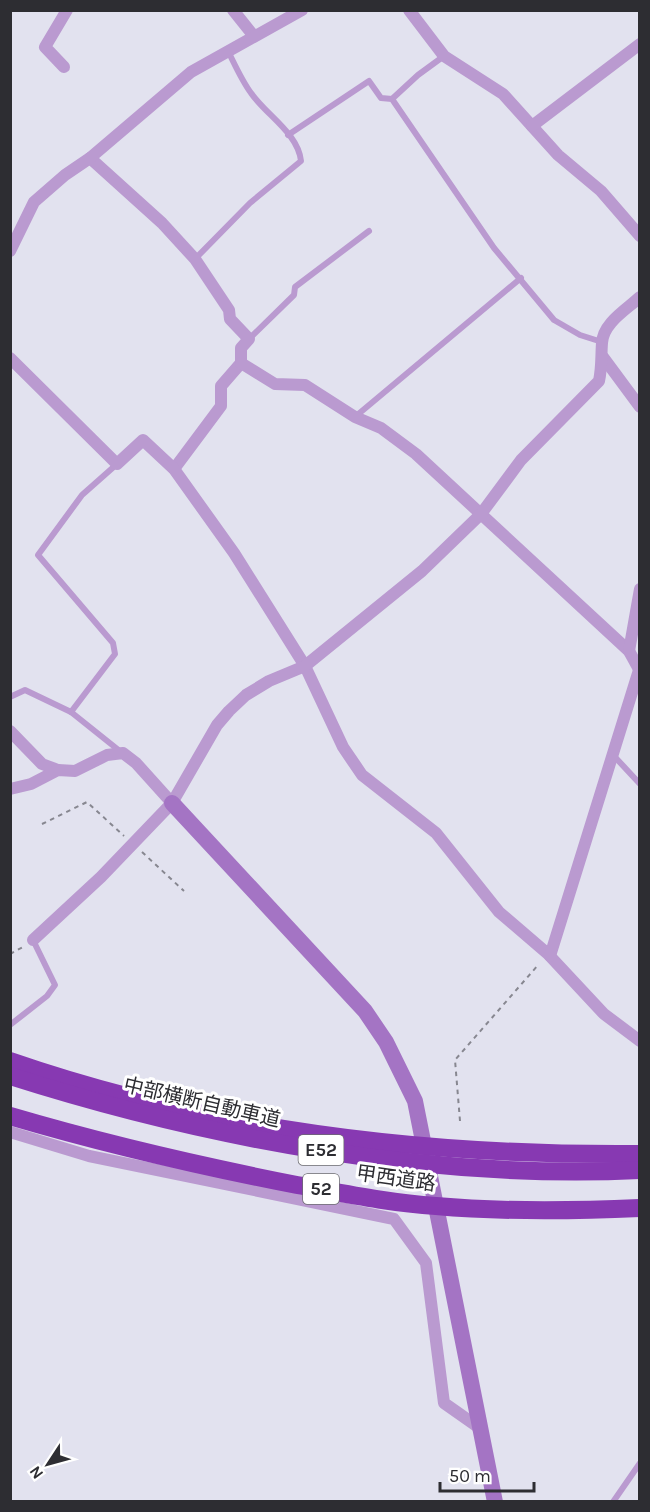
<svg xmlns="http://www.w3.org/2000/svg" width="650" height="1512" font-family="Karla,'Noto Sans JP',sans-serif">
<rect width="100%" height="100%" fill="#e2e2ef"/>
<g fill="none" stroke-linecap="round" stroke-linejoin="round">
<!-- path -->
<g stroke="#878790" stroke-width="2" stroke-dasharray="4.5 4.5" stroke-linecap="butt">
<path d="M42 824 87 802 124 836"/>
<path d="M142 852 184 891"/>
<path d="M10 954 23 947"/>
<path d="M460 1121 455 1060 539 964"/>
</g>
<!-- lane -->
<g stroke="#ba9ad0" stroke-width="6">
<path d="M392 99 418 75 444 56"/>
<path d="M288 135 369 81 381 98 392 99 494 248 554 320 580 335 602 342"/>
<path d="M195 259 250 203 301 161C298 133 266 115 251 93 242 81 235 65 228 51"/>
<path d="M249 339 294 295 295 287 369 231"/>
<path d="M356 416 521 278"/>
<path d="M10 697 25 690 71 712 121 752"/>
<path d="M71 712 115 654 113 643 38 555 82 495 117 464"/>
<path d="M614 756 640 784"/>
<path d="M10 1025 47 996 55 985 33 940"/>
<path d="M613 1502 640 1463"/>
</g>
<!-- street -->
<g stroke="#ba9ad0" stroke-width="12">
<path d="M233 10 253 35"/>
<path d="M409 10 444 56 503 94 558 155 601 191 640 236"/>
<path d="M64 67 45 47 67 10"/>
<path d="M532 126 640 44"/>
<path d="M90 158 162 223 195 259 229 310 230 319 249 339 241 348V363L221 386V406L174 469"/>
<path d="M10 251 34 202 65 175 90 158 191 72 302 10"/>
<path d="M603 357 640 407"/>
<path d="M10 358 117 464 143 440 174 469 234 553 305 666 343 747 362 775 436 833 499 912 548 954 604 1014 640 1041"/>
<path d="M241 363 275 384 305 385 355 417 381 428 416 454 629 651 640 671"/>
<path d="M629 651 640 589"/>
<path d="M10 731 42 764 58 770"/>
<path d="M10 789 31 784 58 770 75 771 107 755 123 753 136 763 172 803"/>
<path d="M33 940 101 877 172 803 217 725 229 711 246 695 269 681 305 666 422 571 481 514 521 460 599 381C602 367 601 356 602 343 603 323 626 310 640 297"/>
<path d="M550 956 639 670"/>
<path d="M10 1132 89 1156 394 1219 426 1263 444 1403 481 1429"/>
</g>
<!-- secondary -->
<path stroke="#a474c4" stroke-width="16" d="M172 803 365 1011 386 1042 415 1101 495 1502"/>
<!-- highway -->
<g stroke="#8739b2" stroke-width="18">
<path d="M10 1061C212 1131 427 1156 640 1154"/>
<path d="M10 1076C208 1139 431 1180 640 1170"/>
<path d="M10 1116C105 1144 200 1166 297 1185 342 1193 389 1203 436 1206 503 1212 572 1211 640 1208"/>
</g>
</g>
<g text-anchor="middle" stroke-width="6" stroke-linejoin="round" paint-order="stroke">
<!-- shield labels -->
<g fill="#fff" stroke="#6c6c70" stroke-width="1.5">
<rect x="298.5" y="1135" width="45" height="30" rx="4.5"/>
<rect x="303" y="1174" width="36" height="30" rx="4.5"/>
</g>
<g font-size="18" font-weight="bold" fill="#2d2d32">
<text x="321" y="1156">E52</text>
<text x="321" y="1195">52</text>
</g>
<!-- street labels -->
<g font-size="20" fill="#2d2d32" stroke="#fff">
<text transform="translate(202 1102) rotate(13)" y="7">中部横断自動車道</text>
<text transform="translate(396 1178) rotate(8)" y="7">甲西道路</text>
</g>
</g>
<!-- border -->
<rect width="650" height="1512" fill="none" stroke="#2d2d32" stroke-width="24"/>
<!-- north arrow -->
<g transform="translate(48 1464) rotate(234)" stroke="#ffffff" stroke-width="4.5" paint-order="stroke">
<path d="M0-4.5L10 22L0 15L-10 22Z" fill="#2d2d32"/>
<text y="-9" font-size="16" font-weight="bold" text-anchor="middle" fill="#2d2d32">N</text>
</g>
<!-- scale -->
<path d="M440 1482v9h94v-9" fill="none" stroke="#2d2d32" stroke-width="3"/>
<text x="449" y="1482" font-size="18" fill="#2d2d32" stroke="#ffffff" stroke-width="4.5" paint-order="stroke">50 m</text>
</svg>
